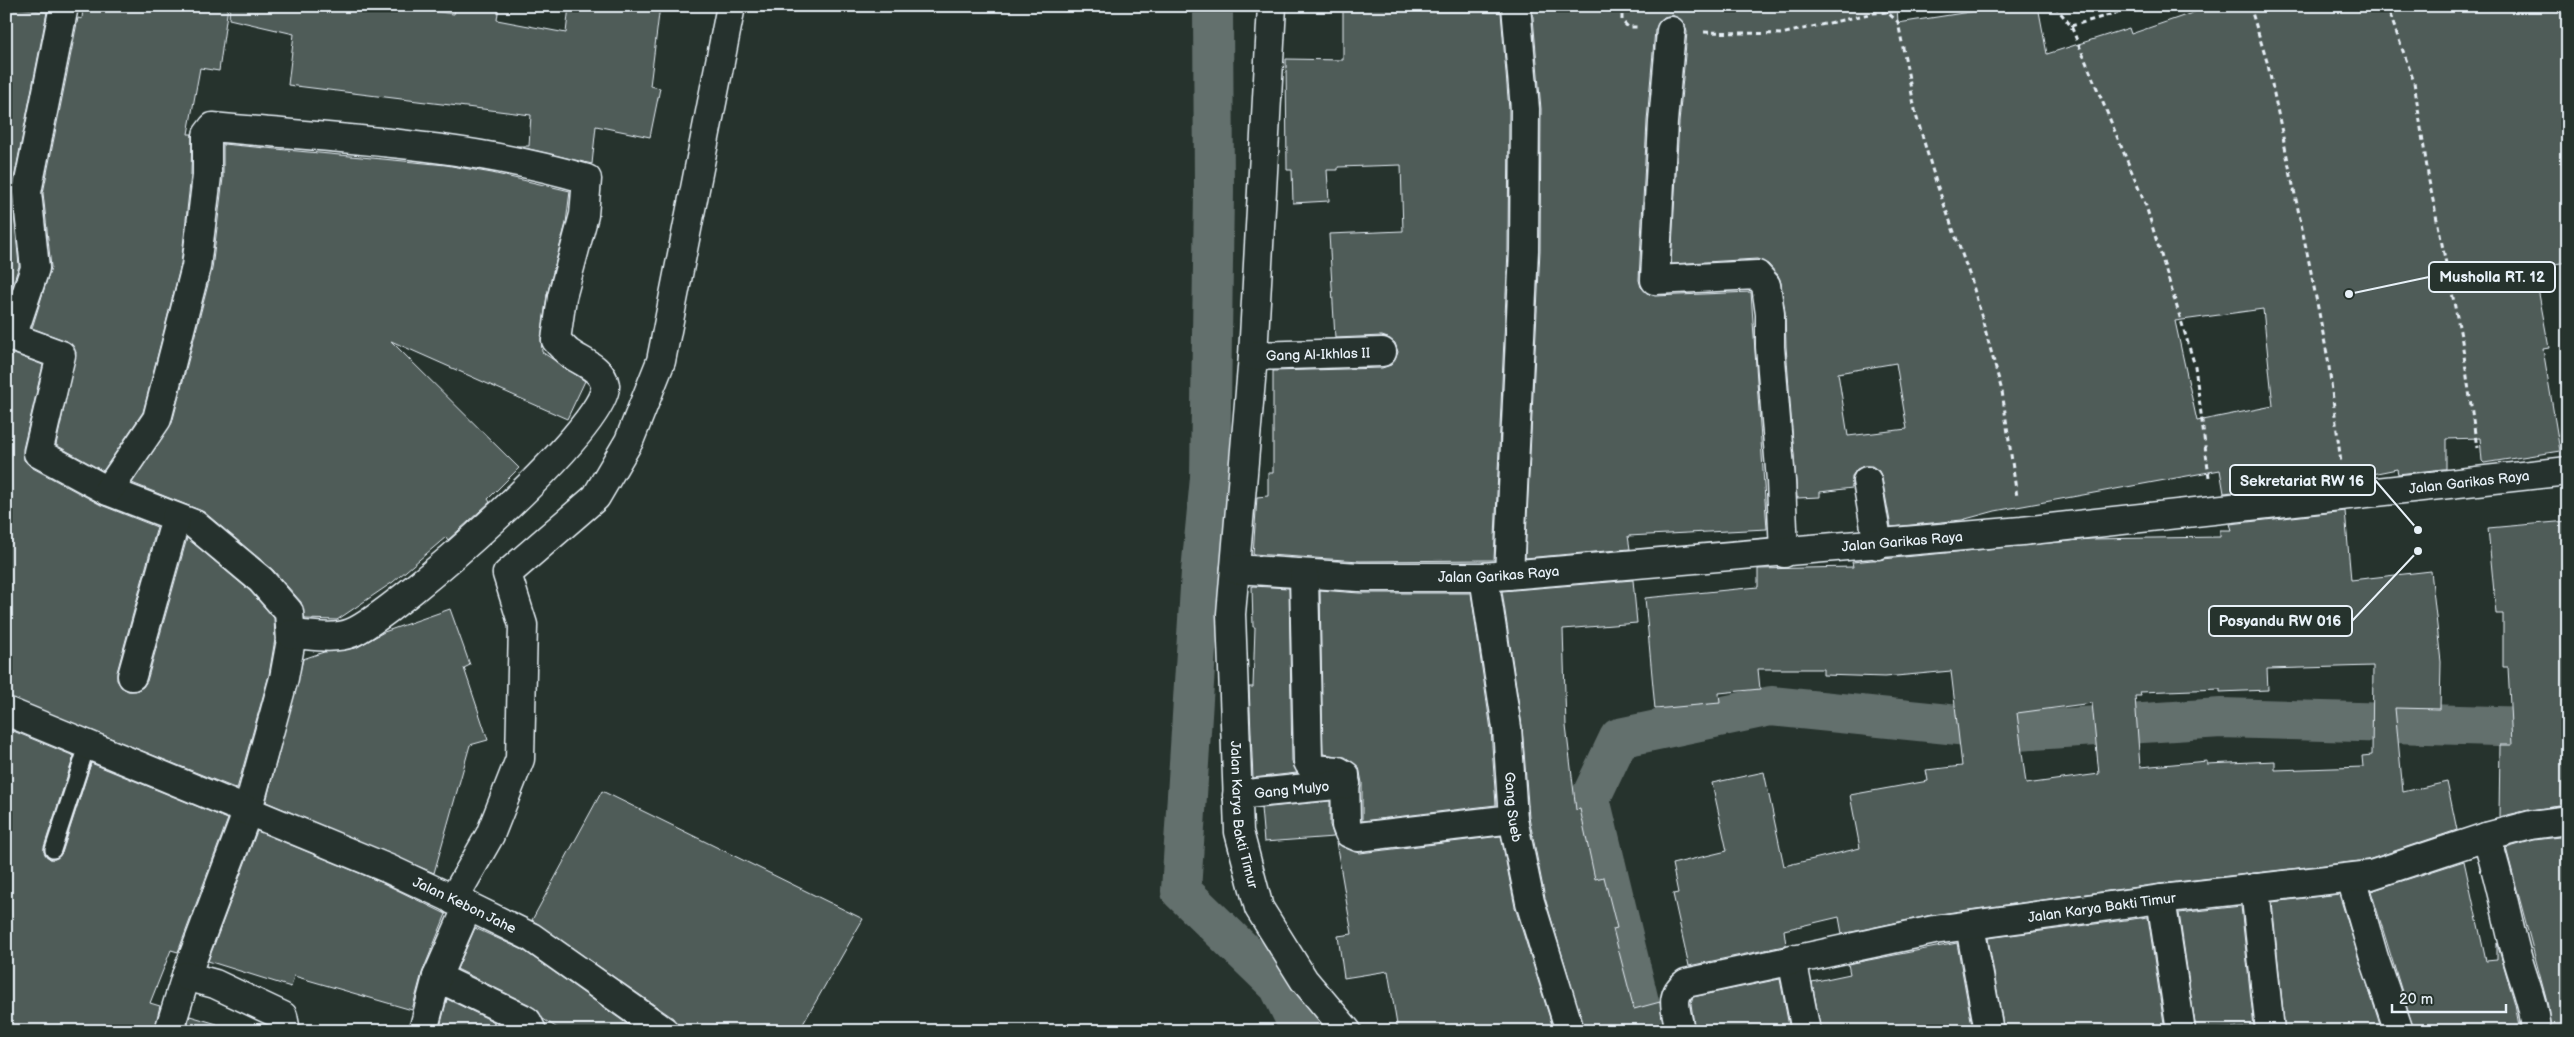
<svg xmlns="http://www.w3.org/2000/svg" width="2574" height="1037" font-family="'Balsamiq Sans',sans-serif">
<rect width="100%" height="100%" fill="#26332d"/>
<filter id="ink" filterUnits="userSpaceOnUse"><feTurbulence type="fractalNoise" baseFrequency=".02" numOctaves="2"/><feDisplacementMap in="SourceGraphic" scale="10" xChannelSelector="R" yChannelSelector="G"/><feConvolveMatrix kernelMatrix="1 2 1 2 8 2 1 2 1" color-interpolation-filters="sRGB"/></filter>
<g filter="url(#ink)">
<g fill="none" stroke-linecap="round" stroke-linejoin="round">
<!-- canal -->
<g stroke="#636f6d" stroke-width="40">
<path d="M1213 6 1214 192 1210 478 1201 572 1181 891 1279 986 1301 1031"/>
<path d="M1646 1031 1590 799 1619 738 1771 706 2017 731 2221 718 2566 728"/>
</g>
</g>
<!-- building -->
<g fill="#505c59" stroke="#e8f1f8" fill-rule="evenodd">
<path d="M6 6 47 12 12 189 19 266 6 305Z"/>
<path d="M83 6H228L219 71 200 68 188 134H192L191 175 181 264 143 412 103 471 56 445 76 352 67 341 32 328 51 267 43 193 78 18 82 19Z"/>
<path d="M230 6H396L454 14 456 6H499L497 20 566 33 569 6H660L650 86 660 88 650 137 596 126 592 164 516 146H529L531 115 288 85 294 34 229 19Z"/>
<path d="M1343 6H1421V12H1501L1509 110 1508 250 1494 560 1360 561 1253 554 1257 497 1268 496V473H1273V371L1382 368 1391 365 1395 360 1398 352 1395 343 1390 339 1382 336 1335 338 1329 234 1403 231 1401 165 1338 167V170H1327L1329 201 1293 203 1292 170H1287L1286 59 1343 60Z"/>
<path d="M1532 6H1897L1898 23 1976 11 1975 6H2038L2047 54 2129 28 2131 34 2195 12 2194 6H2565L2568 29V133L2563 134 2568 168V262L2534 267 2549 348 2543 349 2560 451 2484 463 2482 461 2480 438 2446 439V469H2443L2398 474 2397 469 2342 480 2224 493 2220 470 1995 511 1962 520 1891 527 1882 478 1879 471 1872 466H1864L1857 469 1852 476V488L1820 492V497L1797 498 1786 346 1785 312 1781 283 1778 275 1768 264 1757 259 1671 264 1679 123 1687 32 1685 25 1680 19 1672 15 1664 17 1659 22 1655 30 1647 121 1639 280 1641 287 1647 293 1655 296 1751 292 1767 529 1628 536 1630 549 1525 558 1540 250 1541 109ZM2263 309 2273 406 2197 421 2175 321ZM1896 363 1907 429 1848 436 1838 373Z"/>
<path d="M223 144 446 165 492 173 570 191 566 223 547 295 541 338 542 352 585 381 567 419 391 341 519 468 488 499 490 502 448 540 446 537 393 582 337 620 305 619 301 602 273 570 204 512 132 483 172 423 212 269 223 178Z"/>
<path d="M6 351 43 365 23 449 24 460 31 467 101 505 157 527 117 672V680L121 687 128 691H136L143 687 147 681 187 538 250 591 274 618 275 639 269 675 237 789 6 696Z"/>
<path d="M2345 511 2351 580 2431 571 2441 662 2440 709 2395 708 2403 792 2447 782 2457 830 2368 860 2159 884 1932 915 1842 934 1839 917 1784 930 1786 945 1784 946 1689 966 1673 894 1678 893 1672 864 1727 851 1712 783 1764 772 1784 866 1860 848 1850 795 1928 781 1926 770 1962 766 1951 671 1885 677 1823 675V669H1758L1760 689 1719 693 1720 703 1655 709 1645 598 1758 587V569L1853 567 1852 562 2090 539 2220 537V530H2232L2230 524ZM2373 666 2372 755 2362 756 2363 767 2275 770V761L2207 764V761L2140 767 2135 696H2141L2140 692 2220 689V692L2268 690 2267 669ZM2092 703 2099 774 2026 784 2017 713Z"/>
<path d="M2568 521V805L2529 810 2499 817 2500 745H2512L2508 667H2503V614H2496L2488 528Z"/>
<path d="M1633 580 1637 623 1563 629 1566 726 1576 810 1580 809 1595 879 1604 877 1617 928 1613 929 1634 1009 1660 1002 1664 1031H1585L1545 898 1529 817 1522 726 1502 591Z"/>
<path d="M1252 586 1289 588 1292 762 1297 773 1253 778 1249 687H1253L1255 627H1253Z"/>
<path d="M1320 590 1359 593H1471L1491 730 1496 805 1362 821V783L1359 767 1345 757 1323 754Z"/>
<path d="M450 609 470 665 464 668 488 740 470 745 434 873 266 802 303 659 324 652 356 648 384 632Z"/>
<path d="M6 728 74 756 44 847V852L50 859H55L62 853 91 763 228 819 178 952 171 950 150 1003 160 1006 154 1031H6Z"/>
<path d="M602 791 863 919 799 1031H679L673 1018 532 920Z"/>
<path d="M1330 801V825L1334 837 1264 842 1261 808Z"/>
<path d="M257 831 383 883 446 914 422 973 412 1010 294 976 291 987 208 961Z"/>
<path d="M1501 836 1515 907 1554 1031H1398L1388 971 1344 978 1338 936 1352 934 1336 842 1343 847 1360 853Z"/>
<path d="M2568 836V1031H2551L2548 1006 2506 848 2534 840Z"/>
<path d="M2464 861 2486 961 2497 960V943L2515 1004 2520 1031H2414L2371 891Z"/>
<path d="M2339 894 2382 1031H2285L2272 902Z"/>
<path d="M2241 906 2254 1027 2196 1031 2179 913Z"/>
<path d="M2148 917 2165 1031H2004L1988 938Z"/>
<path d="M475 928 523 950 637 1031H562L543 1019 530 1005 457 969Z"/>
<path d="M1957 943 1973 1031H1821L1812 982 1850 974 1848 964Z"/>
<path d="M1780 979 1790 1031H1695L1691 1004 1693 997Z"/>
<path d="M447 999 509 1029 508 1031H439Z"/>
<path d="M190 1016 217 1024 216 1031H185Z"/>
</g>
<g fill="none" stroke-linecap="round" stroke-linejoin="round">
<defs>
<path id="service" d="M53 850 87 746"/>
<g id="minor">
<path d="M64 6 27 192 35 268 12 337 61 355 38 453 108 491 194 524 261 580 289 612 291 640 284 678 247 813 186 976 169 1031"/>
<path id="s1" d="M1272 6 1253 356 1231 614 1239 832 1259 908 1304 980 1347 1031"/>
<path d="M1671 31 1663 122 1655 280 1757 275 1766 285 1770 314V347L1781 481 1784 553"/>
<path id="s2" d="M1253 356 1382 352"/>
<path d="M1867 481 1878 545"/>
<path d="M108 491 157 419 196 267 207 176V135L213 127C338 139 466 143 587 179L584 215 562 297 556 340C560 344 564 349 569 353 581 362 602 368 605 385 613 423 392 617 351 633 333 640 310 635 291 634"/>
<path id="s3" d="M1235 569 1359 577H1484L2022 531 2568 471"/>
<path d="M1304 575 1308 762 1313 769 1338 771 1345 775 1346 825 1349 833 1358 837 1513 819"/>
<path d="M1509 575 1524 250 1525 109 1516 6"/>
<path id="s4" d="M1484 577 1507 728 1513 819 1530 902 1570 1031"/>
<path d="M132 676 176 518"/>
<path id="s5" d="M6 711 389 869 468 906 531 937 664 1031"/>
<path id="s6" d="M1237 795 1346 784"/>
<path d="M2486 837C2499 874 2505 911 2515 949 2522 977 2534 1002 2536 1031"/>
<path d="M2351 878 2374 958 2399 1031"/>
<path d="M2255 888 2270 1031"/>
<path d="M2161 899 2181 1031"/>
<path d="M453 900 490 835 520 759 523 625 507 574 596 497 629 441 661 361 731 6"/>
<path d="M1970 926 1989 1031"/>
<path d="M1792 959 1806 1031"/>
<path d="M186 976 215 984 283 1016 286 1031"/>
<path d="M437 977 522 1018 527 1021 532 1031"/>
<path d="M423 1031 437 977 468 906"/>
<path id="s7" d="M1680 1031C1677 1011 1668 996 1686 983L1934 930 2161 899 2371 875 2486 837 2531 825 2568 820"/>
</g>
</defs>
<!-- service casing -->
<use href="#service" stroke="#e8f1f8" stroke-width="19"/>
<!-- minor casing -->
<use href="#minor" stroke="#e8f1f8" stroke-width="31"/>
<!-- path -->
<g stroke="#e8f1f8" stroke-width="3" stroke-dasharray="5 4" stroke-linecap="butt">
<path d="M1622 6V21L1628 27H1638"/>
<path d="M2055 6 2071 26 2146 206 2195 366 2209 477"/>
<path d="M2250 6 2268 65 2310 267 2328 359 2341 463"/>
<path d="M2387 6 2414 82 2429 181 2462 341 2477 448"/>
<path d="M1887 12 1918 6"/>
<path d="M2071 26 2140 6"/>
<path d="M1704 32 1781 34 1873 13 1887 12 1898 22 1916 115 1936 182 1972 282 2002 391 2017 497"/>
</g>
<!-- service -->
<use href="#service" stroke="#26332d" stroke-width="15"/>
<!-- minor -->
<use href="#minor" stroke="#26332d" stroke-width="28"/>
</g>
</g>
<g text-anchor="middle" stroke-width="4" stroke-linejoin="round" paint-order="stroke">
<!-- street labels -->
<g font-size="14" fill="#e8f1f8" stroke="#26332d">
<text dy="5" stroke="none"><textPath href="#s2" startOffset="65">Gang Al-Ikhlas II</textPath></text>
<text dy="5" stroke="none"><textPath href="#s3" startOffset="1239">Jalan Garikas Raya</textPath></text>
<text dy="5" stroke="none"><textPath href="#s3" startOffset="669">Jalan Garikas Raya</textPath></text>
<text dy="5" stroke="none"><textPath href="#s3" startOffset="264">Jalan Garikas Raya</textPath></text>
<text dy="5" stroke="none"><textPath href="#s6" startOffset="55">Gang Mulyo</textPath></text>
<text dy="5" stroke="none"><textPath href="#s4" startOffset="232">Gang Sueb</textPath></text>
<text dy="5" stroke="none"><textPath href="#s1" startOffset="811">Jalan Karya Bakti Timur</textPath></text>
<text dy="5" stroke="none"><textPath href="#s5" startOffset="498">Jalan Kebon Jahe</textPath></text>
<text dy="5" stroke="none"><textPath href="#s7" startOffset="475">Jalan Karya Bakti Timur</textPath></text>
</g>
</g>
<!-- callouts -->
<path fill="none" stroke="#e8f1f8" stroke-width="2" d="M2349 294L2429 277M2418 530L2375 480M2418 551L2352 621"/>
<g fill="#e8f1f8" stroke="#26332d" stroke-width="2">
<circle cx="2349" cy="294" r="5"/>
<circle cx="2418" cy="530" r="5"/>
<circle cx="2418" cy="551" r="5"/>
</g>
<g fill="#26332d" stroke="#e8f1f8" stroke-width="2">
<rect x="2429" y="262" width="126" height="30" rx="5"/>
<rect x="2230" y="465" width="145" height="30" rx="5"/>
<rect x="2209" y="606" width="143" height="30" rx="5"/>
</g>
<g font-size="15" text-anchor="middle" font-weight="bold" fill="#e8f1f8">
<text x="2492" y="282">Musholla RT. 12</text>
<text x="2302" y="486">Sekretariat RW 16</text>
<text x="2280" y="626">Posyandu RW 016</text>
</g>
<!-- margin -->
<rect width="2574" height="1037" fill="none" stroke="#26332d" stroke-width="25"/>
<rect x="12" y="12" width="2549" height="1012" fill="none" stroke="#e8f1f8" stroke-width="2" filter="url(#ink)"/>
<!-- scale -->
<path d="M2392 1004v8h114v-8" fill="none" stroke="#e8f1f8" stroke-width="2.5"/>
<text x="2399" y="1004" font-size="15" fill="#e8f1f8" stroke="#26332d" stroke-width="4" paint-order="stroke">20 m</text>
</svg>
